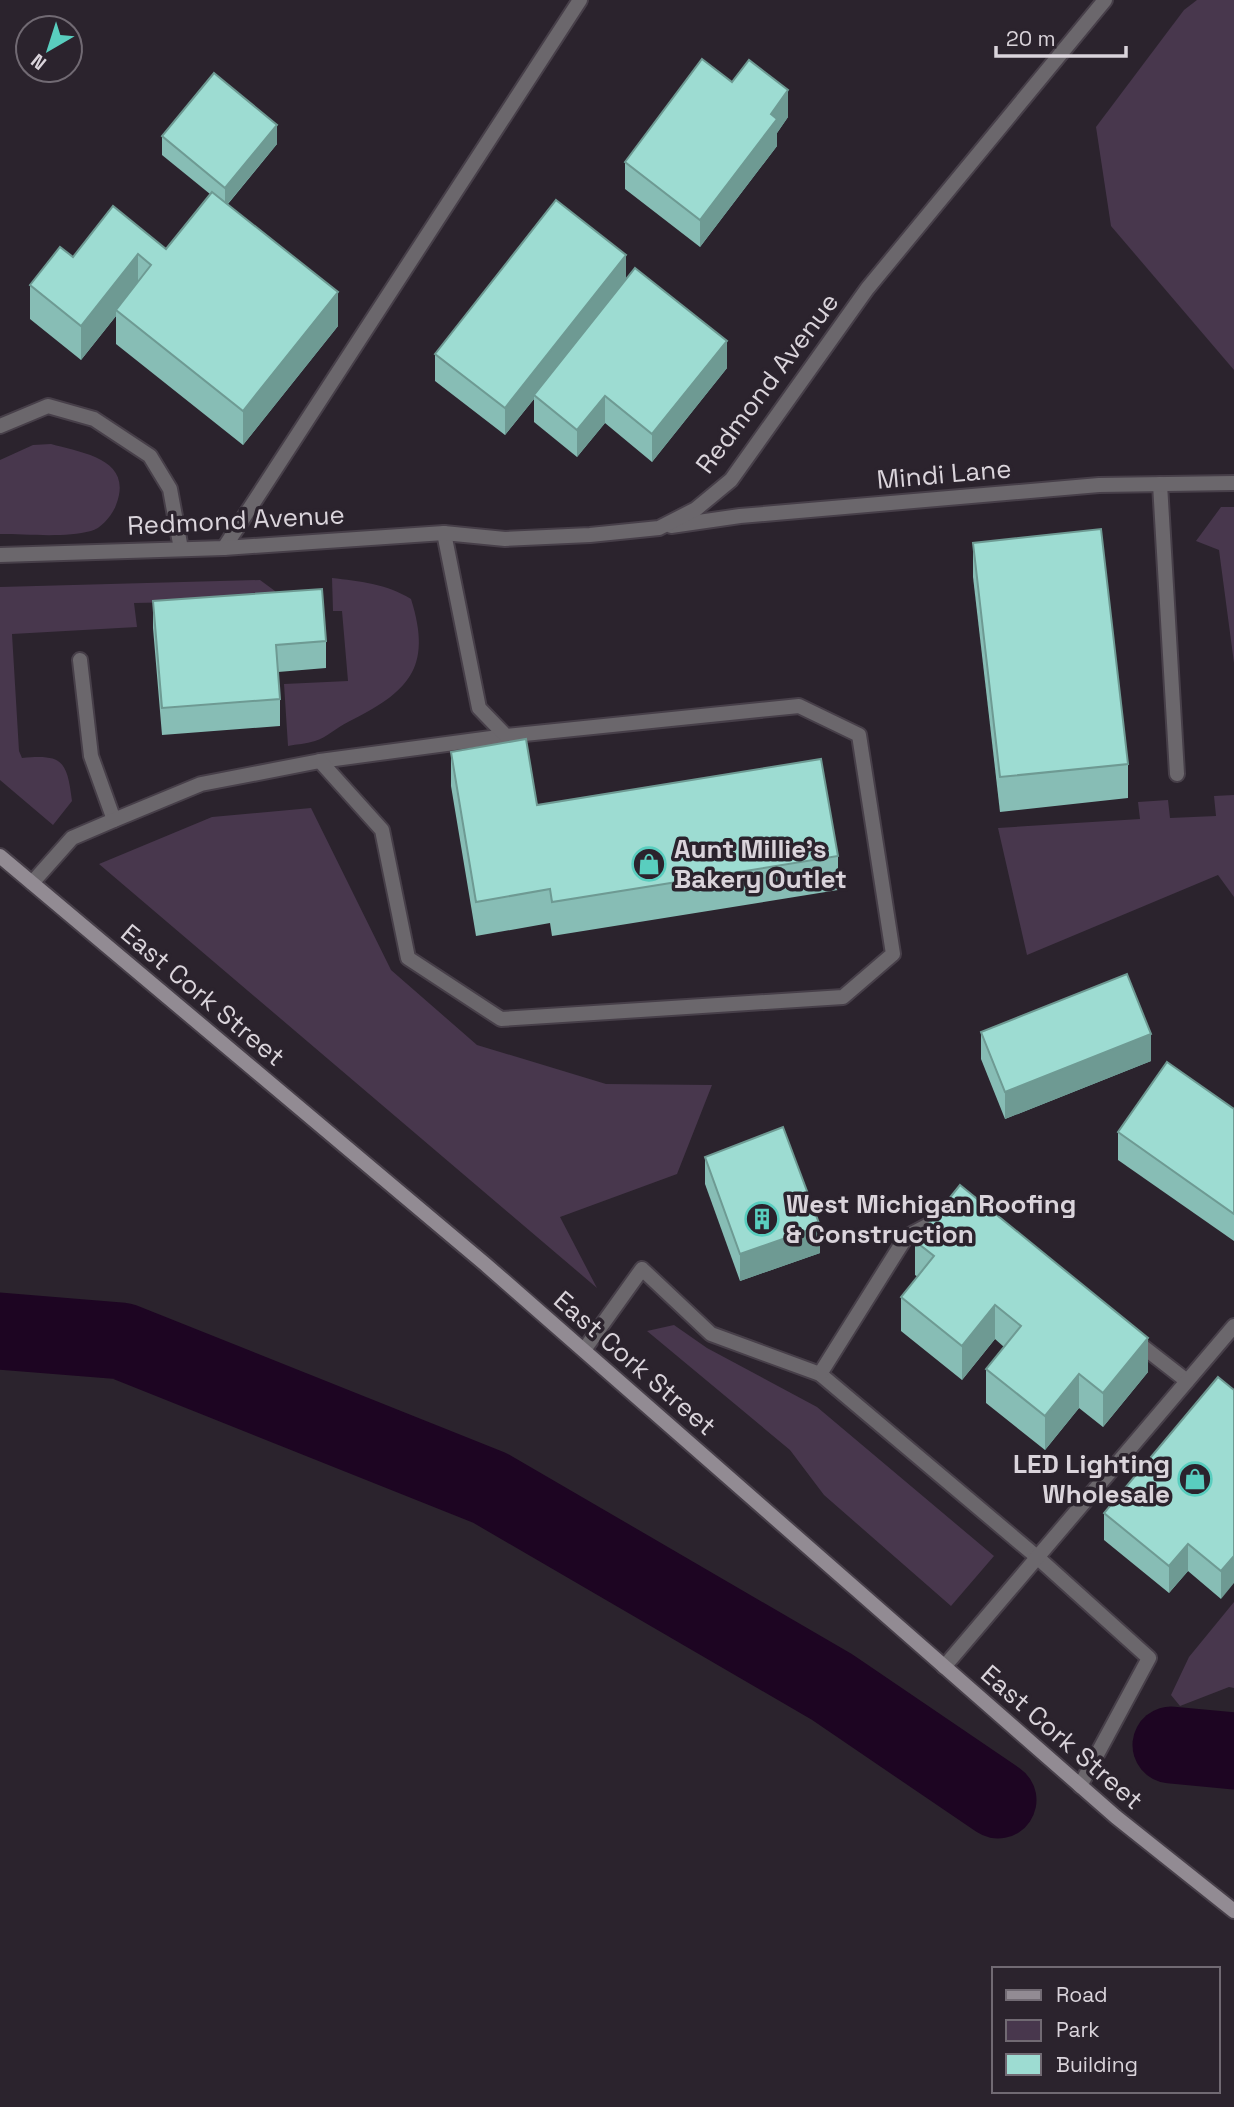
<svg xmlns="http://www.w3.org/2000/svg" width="1234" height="2107" font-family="'Space Grotesk',sans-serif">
<rect width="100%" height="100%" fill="#2b232d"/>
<!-- green -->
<g fill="#48374d">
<path d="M1197 0H1234V370L1111 226 1096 127 1184 10Z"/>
<path d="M51 444C83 453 134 459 116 505 113 514 101 529 91 531 65 538 27 534 0 534V460L33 445Z"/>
<path d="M1221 507H1234V663L1219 550 1196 541Z"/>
<path d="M332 578C359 581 387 584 411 599 433 669 408 692 348 722 337 727 326 738 315 741 306 744 297 744 288 746L284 684 348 681 342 611H333Z"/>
<path d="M260 580 275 591 277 600 134 603 137 627 12 634 19 751 22 758C63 754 67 761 72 801L53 825 0 780V587Z"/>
<path d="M1234 795V897L1218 875 1027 955 998 828 1140 819 1138 802 1168 800 1170 818 1216 816 1214 796Z"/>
<path d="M311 808 391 970 477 1045 606 1084 712 1085 677 1174 560 1217 597 1288 99 864 212 817Z"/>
<path d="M674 1325 707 1348 817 1407 994 1556 951 1606 824 1495 790 1450 647 1331Z"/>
<path d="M1234 1602V1688L1229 1687 1180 1706 1171 1695 1189 1657Z"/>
</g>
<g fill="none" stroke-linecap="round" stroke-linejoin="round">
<!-- river -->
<g stroke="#1d0522" stroke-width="77">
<path d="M0 1331 122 1341 490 1488 832 1687 998 1800"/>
<path d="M1171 1745 1234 1751"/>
</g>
<defs>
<g id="lane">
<path d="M0 426 48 406 94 419 150 456 170 489 181 549"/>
<path d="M1160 484 1177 774"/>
<path d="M224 548 580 0"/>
<path d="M80 660 91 756 114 820"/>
<path d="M320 761 506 736"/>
<path d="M32 883 72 838 114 820 201 784 320 761 382 830 408 958 501 1019 843 997 893 954 859 735 799 706 506 736 479 708 444 533"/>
<path d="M1133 1339 1187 1381"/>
<path d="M584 1350 642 1269 711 1334 820 1374 1037 1557 1149 1658 1080 1786"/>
<path d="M820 1374 906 1237 944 1217"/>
</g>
<g id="street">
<path d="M671 526 740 516 1099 485 1234 483"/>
<path d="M0 555 224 548 444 533 505 539 590 535 659 528 696 509 731 480 867 289 1105 0"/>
<path d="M944 1667 1234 1326"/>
</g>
<path id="secondary" d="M0 856 485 1264 1116 1817 1234 1911"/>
</defs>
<!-- lane casing -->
<use href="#lane" stroke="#473f49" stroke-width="18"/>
<!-- street casing -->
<use href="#street" stroke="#473f49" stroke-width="18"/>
<!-- secondary casing -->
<use href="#secondary" stroke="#473f49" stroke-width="18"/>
<!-- lane -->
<use href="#lane" stroke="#6b676c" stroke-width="14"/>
<!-- street -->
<use href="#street" stroke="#6b676c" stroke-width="14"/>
<!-- secondary -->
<use href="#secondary" stroke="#928b93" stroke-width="14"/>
</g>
<!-- wall -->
<g fill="#87bdb5">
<path d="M732 82 788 117 777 133V146L700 247 625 189V162Z"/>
<path d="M162 136 277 144 228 204 338 326 243 445 116 344V316L81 360 30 319V285L73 257 166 249 210 194 162 155Z"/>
<path d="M626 280 727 368 652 462 605 423 577 457 534 422V399L505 435 435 381V354Z"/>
<path d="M973 543 1128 764V798L1000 812 973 577Z"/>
<path d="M153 601 326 641V668L278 672 280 699V726L162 735 153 628Z"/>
<path d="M451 752 537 805 838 856V890L552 936 550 923 476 936 451 786Z"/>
<path d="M981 1032 1151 1061 1005 1119 981 1059Z"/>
<path d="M1234 1109V1241L1118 1160V1132Z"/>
<path d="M705 1157 820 1253 740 1281 705 1184Z"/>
<path d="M915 1241 1148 1372 1103 1427 1079 1408 1045 1450 986 1403V1369L1004 1347 995 1339 962 1380 901 1331V1297L918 1277 915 1275Z"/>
<path d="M1234 1390 1221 1599 1188 1571 1169 1593 1104 1540V1513Z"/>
</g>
<!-- shaded-wall -->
<g fill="#6e9a93">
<path d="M788 90V117L777 133V146L700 247V220L771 114Z"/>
<path d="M277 125V144L225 207V188Z"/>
<path d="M138 254V288L116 310V316L81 360V326Z"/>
<path d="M626 255V282L534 395V399L505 435V408Z"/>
<path d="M338 292V326L243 445V411Z"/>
<path d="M727 341V368L652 462V434Z"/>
<path d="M605 396V423L577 457V430Z"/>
<path d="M1151 1034V1061L1005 1119V1092Z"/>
<path d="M820 1226V1253L740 1281V1254Z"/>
<path d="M995 1305V1339L962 1380V1346Z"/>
<path d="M1148 1338V1372L1103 1427V1393Z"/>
<path d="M1079 1374V1408L1045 1450V1416Z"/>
<path d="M1188 1544V1571L1169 1593V1566Z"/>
<path d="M1234 1556V1583L1221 1599V1571Z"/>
</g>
<!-- building -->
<g fill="#9ddcd2" stroke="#6e9a93" stroke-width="2">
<path d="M702 59 732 82 749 60 788 90 771 114 777 119 700 220 625 162Z"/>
<path d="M214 73 277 125 225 188 162 136Z"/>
<path d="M212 192 338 292 243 411 116 310 151 265 138 254 81 326 30 285 60 247 73 257 113 206 166 249Z"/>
<path d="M556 200 626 255 505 408 435 354Z"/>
<path d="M635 268 727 341 652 434 605 396 577 430 534 395Z"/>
<path d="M1101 529 1128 764 1000 777 973 543Z"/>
<path d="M322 589 326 641 276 645 280 699 162 708 153 601Z"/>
<path d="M526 739 537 805 821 759 838 856 552 902 550 889 476 902 451 752Z"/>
<path d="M1127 974 1151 1034 1005 1092 981 1032Z"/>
<path d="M1167 1062 1234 1109V1214L1118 1132Z"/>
<path d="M783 1127 820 1226 740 1254 705 1157Z"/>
<path d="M960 1185 1148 1338 1103 1393 1079 1374 1045 1416 986 1369 1021 1326 995 1305 962 1346 901 1297 934 1256 915 1241Z"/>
<path d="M1218 1377 1234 1390V1556L1221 1571 1188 1544 1169 1566 1104 1513Z"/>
</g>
<!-- icons -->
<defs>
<symbol id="shop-ring" viewBox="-11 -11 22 22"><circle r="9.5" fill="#2b232d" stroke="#59cebf" stroke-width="1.5"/><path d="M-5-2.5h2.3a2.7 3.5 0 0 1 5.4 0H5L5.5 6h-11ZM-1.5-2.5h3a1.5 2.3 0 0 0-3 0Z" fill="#59cebf"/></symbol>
<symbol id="building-ring" viewBox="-11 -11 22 22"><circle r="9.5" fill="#2b232d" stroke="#59cebf" stroke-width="1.5"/><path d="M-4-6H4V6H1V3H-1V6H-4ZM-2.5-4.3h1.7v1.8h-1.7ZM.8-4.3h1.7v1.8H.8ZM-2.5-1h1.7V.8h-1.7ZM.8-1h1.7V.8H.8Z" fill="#59cebf"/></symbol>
</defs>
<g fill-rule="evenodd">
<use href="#shop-ring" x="630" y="845" width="38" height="38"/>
<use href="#building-ring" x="743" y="1200" width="38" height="38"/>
<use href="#shop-ring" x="1176" y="1460" width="38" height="38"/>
</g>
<g text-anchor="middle" stroke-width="7" stroke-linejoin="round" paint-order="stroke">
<!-- street labels -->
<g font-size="26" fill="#dad4db" stroke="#2b232d">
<text transform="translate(767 383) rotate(-53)" y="9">Redmond Avenue</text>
<text transform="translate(944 474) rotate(-5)" y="9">Mindi Lane</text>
<text transform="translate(236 520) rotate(-3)" y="9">Redmond Avenue</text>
<text transform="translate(203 995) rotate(40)" y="9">East Cork Street</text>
<text transform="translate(635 1363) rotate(41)" y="9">East Cork Street</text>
<text transform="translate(1062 1737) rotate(41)" y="9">East Cork Street</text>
</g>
<!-- poi labels -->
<g font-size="26" font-weight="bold" fill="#dad4db" stroke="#2b232d" text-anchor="start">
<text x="674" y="858">Aunt Millie's<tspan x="674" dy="30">Bakery Outlet</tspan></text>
<text x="786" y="1213">West Michigan Roofing<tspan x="786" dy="30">&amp; Construction</tspan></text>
<text x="1170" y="1473" text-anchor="end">LED Lighting<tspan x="1170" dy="30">Wholesale</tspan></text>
</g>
</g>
<!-- legend -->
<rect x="992" y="1967" width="228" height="126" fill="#2b232d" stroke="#716a73" stroke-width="2"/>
<rect x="1006" y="1990" width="35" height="10" fill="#928b93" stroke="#716a73" stroke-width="2"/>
<text x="1056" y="2002" font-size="21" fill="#dad4db">Road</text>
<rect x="1006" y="2020" width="35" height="21" fill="#48374d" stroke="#716a73" stroke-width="2"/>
<text x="1056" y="2037" font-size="21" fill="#dad4db">Park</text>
<rect x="1006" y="2054" width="35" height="21" fill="#9ddcd2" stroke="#716a73" stroke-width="2"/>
<text x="1056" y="2072" font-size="21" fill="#dad4db">Building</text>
<!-- north arrow -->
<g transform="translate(49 49) rotate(219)"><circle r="33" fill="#2b232d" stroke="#716a73" stroke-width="2"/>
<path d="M0-5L12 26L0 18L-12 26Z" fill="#59cebf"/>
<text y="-10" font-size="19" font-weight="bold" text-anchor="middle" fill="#dad4db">N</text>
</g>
<!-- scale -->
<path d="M996 46v10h130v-10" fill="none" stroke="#dad4db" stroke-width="3.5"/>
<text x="1006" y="46" font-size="21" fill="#dad4db" stroke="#2b232d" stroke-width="5" paint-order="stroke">20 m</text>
</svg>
